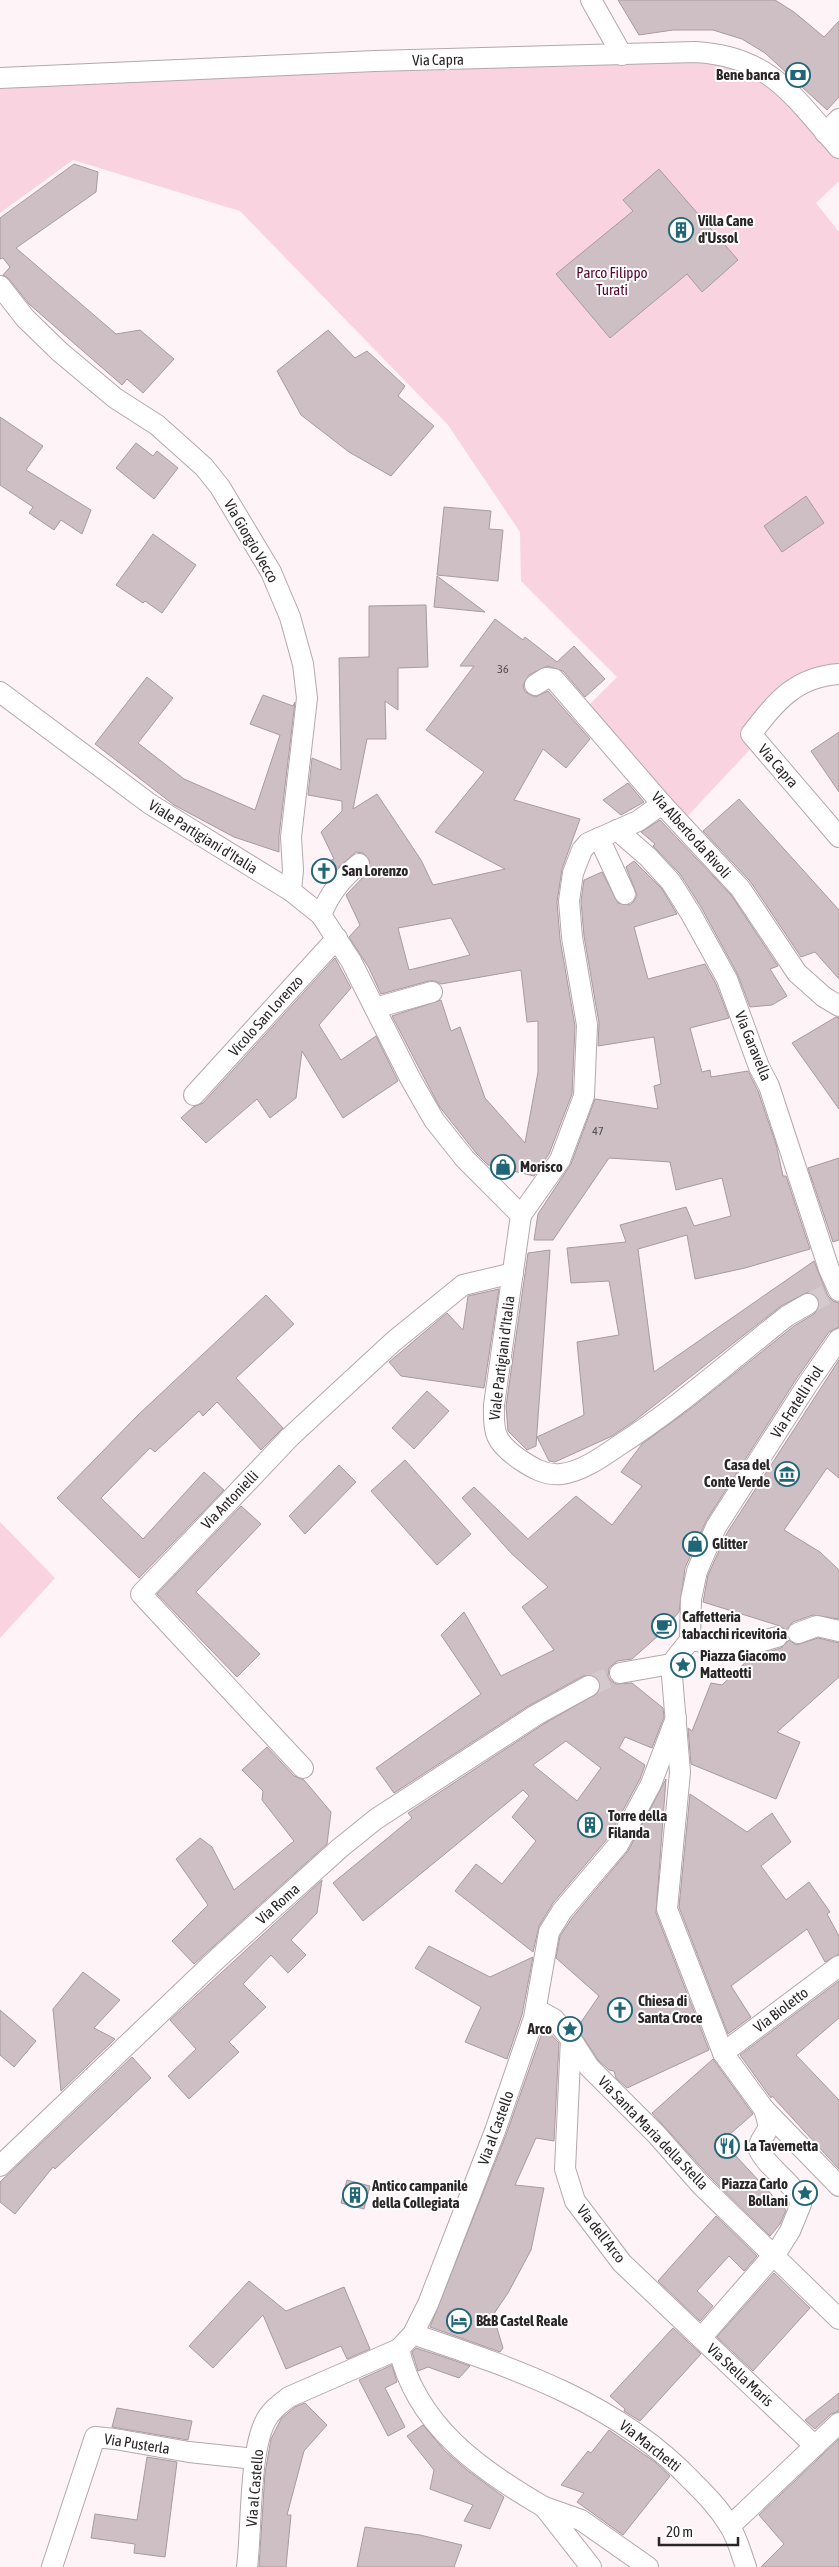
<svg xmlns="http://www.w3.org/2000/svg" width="839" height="2567" font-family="'Asap Condensed',sans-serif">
<rect width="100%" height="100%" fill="#fef3f6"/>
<!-- green -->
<g fill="#f9d4e0">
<path d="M691 59 752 71 799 112 839 159V181L816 203 839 232V671L795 683 756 743 683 821 587 707 617 677 521 581 520 532 448 425 240 211 73 160 0 213V81L443 70Z"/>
<path d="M0 1522 55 1578 0 1638Z"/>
</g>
<!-- building -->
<g fill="#cdbfc3" stroke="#a89a9e" fill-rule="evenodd">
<path d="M618 0H775L794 12 824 37 839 21V97L827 110 765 53 742 39 713 30H673L639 35Z"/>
<path d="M74 164 98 172 96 192 16 248 116 334 140 330 174 359 143 393 127 379 122 385 29 304 9 279 3 275 10 267 3 258 0 259V218Z"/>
<path d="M659 169 738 260 702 292 687 274 610 338 556 274 633 211 623 200Z"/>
<path d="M328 330 355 358 367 351 405 386 398 396 434 426 391 476 349 452 301 415 277 371Z"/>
<path d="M0 417 43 446 26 470 91 510 82 534 61 520 54 530 29 513 33 507 0 485Z"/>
<path d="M136 443 153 456 157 451 178 468 154 499 116 468Z"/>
<path d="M806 496 824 523 782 552 764 526Z"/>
<path d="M444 507 491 511 489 529 503 530 498 581 437 575Z"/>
<path d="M153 534 196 565 162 613 145 601 143 603 116 585Z"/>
<path d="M437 576 485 612 434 607Z"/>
<path d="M426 605 428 667 398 668V710L385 701 386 739H367L353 809 377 794 421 860 433 885 505 869 435 832 484 772 426 730 474 666H460L495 619 523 640 525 637 557 662 574 646 605 679 585 697 563 671 547 666 529 675 523 685 525 692 535 697 548 691 590 739 566 768 543 749 514 800 580 819 562 869 557 902 560 939 575 1026 572 1094 549 1154 534 1176 488 1165 476 1153 439 1106 392 1016 441 1000 451 1031 460 1027 485 1098 525 1143 538 1072V1021L527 1022 521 970 441 984 435 981H429L381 994 369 968 349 937 360 925 346 895 367 873 370 861 363 853 356 852 334 871 329 861 334 859 321 832 342 811V801L308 795 312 758 341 770 339 658 369 657V606ZM451 918 470 955 409 970 398 928Z"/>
<path d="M147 677 173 698 138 743 184 779 255 810 280 735 250 724 263 695 293 706 295 702 279 836V852L234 837 174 805 95 744Z"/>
<path d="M839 732V792L811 751Z"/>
<path d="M628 783 644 802 621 815 603 800Z"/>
<path d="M739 799 839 910V979L815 952 801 957 750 881 703 831Z"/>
<path d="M660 820 731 895 778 966 770 969 787 996 772 1005 750 1007 737 973 701 907 680 874 653 846 655 844 641 832Z"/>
<path d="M634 861 662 889 677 914 634 927 648 979 705 964 716 984 729 1018 690 1028 702 1072 710 1070 711 1077 748 1071 758 1091 776 1144 783 1176H786L810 1249 745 1268 695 1279 687 1235 638 1249 654 1372 814 1261 828 1296 833 1301 839 1303V1327L829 1332 797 1378 706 1521 685 1568 679 1612 659 1635 632 1659 617 1661 609 1668 608 1676 611 1681 616 1684 632 1683 663 1708 664 1717 652 1748 625 1737 619 1748 645 1765 640 1779 608 1838 553 1903 539 1926 533 1952 455 1891 476 1864 502 1884 536 1841 512 1817 529 1796 523 1790 363 1921 333 1883 412 1818 408 1813 542 1725 599 1692 601 1686 596 1676H583L530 1705 394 1793 376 1768 481 1694 441 1635 464 1612 501 1676 554 1650 522 1607 548 1587 511 1553 462 1498 474 1487 528 1539 576 1496 612 1525 642 1486 621 1472 642 1444 690 1409 794 1326 814 1314 820 1305 814 1294 808 1292 781 1306 633 1422 612 1436 555 1462 549 1461 537 1437 584 1415 577 1342 619 1335 609 1281 571 1283 567 1248 626 1242 620 1225 686 1207 694 1226 731 1216 722 1178 676 1190 670 1162 609 1158 553 1240H534L538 1214 571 1164 595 1099 658 1109 654 1086 661 1084 654 1037 598 1046 599 1023 584 936 581 901 584 880 602 872 618 903 630 905 634 901 637 895 626 867ZM566 1741 601 1768 577 1801 533 1765Z"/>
<path d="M335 958 351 988 319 1025 341 1060 376 1036 398 1081 343 1118 302 1051 296 1098 270 1118 257 1099 206 1143 181 1118 193 1107 203 1103Z"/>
<path d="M836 1017 839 1018V1109L792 1043Z"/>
<path d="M839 1158V1240L833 1242 808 1168Z"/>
<path d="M550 1250 536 1446 527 1450 508 1431 506 1406 528 1253Z"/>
<path d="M499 1289 484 1388 401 1376 389 1362 447 1313 463 1330 468 1296Z"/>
<path d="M266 1295 294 1324 236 1378 283 1428 261 1450 217 1402 203 1416 199 1411 155 1452 150 1448 101 1498 143 1539 204 1472 224 1490 139 1578 57 1498 138 1415Z"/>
<path d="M839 1360V1478L827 1468 784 1530 820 1552 839 1570V1619L813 1615 793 1622 786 1630 780 1626 703 1602 708 1575 727 1533Z"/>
<path d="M427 1391 449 1411 414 1449 392 1428Z"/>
<path d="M405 1460 471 1534 437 1565 371 1491Z"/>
<path d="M339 1465 356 1482 305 1534 289 1516Z"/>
<path d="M241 1506 261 1524 196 1592 260 1654 237 1677 157 1594Z"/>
<path d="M818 1638 839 1643V1677L777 1732 800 1742 776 1799 691 1764 688 1728 692 1731 711 1683 722 1685 751 1657 781 1648 789 1640 796 1645Z"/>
<path d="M267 1747 294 1776 304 1780 331 1812 327 1844 194 1964 172 1941 208 1905 176 1859 200 1838 212 1847 234 1890 294 1841 262 1800 263 1791 242 1770Z"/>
<path d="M666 1779 656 1913 709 2050 627 2088 616 2078 614 2071 609 2070 598 2060 577 2028 599 1996 556 1958 560 1936 572 1918 628 1851Z"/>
<path d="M690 1794 747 1832 772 1813 791 1842 761 1866 786 1900 809 1882 830 1912 827 1914 839 1936V1954L825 1962 807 1929 731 1986 751 2017 728 2034 679 1907Z"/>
<path d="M322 1880 317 1913 291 1940 306 1955 288 1973 271 1955 243 1984 266 2007 229 2042 239 2052 189 2099 168 2076 196 2049 170 2020Z"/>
<path d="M429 1946 490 1977 533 1957 522 2015 507 2059 465 2042 481 2007 415 1968Z"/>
<path d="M83 1972 120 2000 94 2028 115 2039 61 2091 53 2009Z"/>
<path d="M839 1981V2018L796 2055 839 2100V2169L772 2096 771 2098 740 2055Z"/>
<path d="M0 2010 36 2041 14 2067 0 2055Z"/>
<path d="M544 2027 559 2043 554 2141 536 2138 515 2185 544 2188 531 2250 508 2293 491 2318 497 2328 503 2348 500 2352 430 2327 506 2135Z"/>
<path d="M132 2057 151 2078 55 2169 53 2167 15 2214 0 2202V2182Z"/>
<path d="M713 2059 753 2114 722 2141 786 2210 780 2224 770 2236 710 2177 652 2113Z"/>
<path d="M347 2180 370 2186 364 2209 341 2203Z"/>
<path d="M716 2216 757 2256 744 2271 729 2256 697 2291 713 2306 700 2321 658 2281Z"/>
<path d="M774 2273 810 2308 753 2371 717 2337Z"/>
<path d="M249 2281 286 2311 344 2287 370 2349 347 2359 341 2346 286 2369 263 2315 213 2368 189 2346Z"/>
<path d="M673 2328 701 2354 640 2421 624 2411 625 2409 610 2396Z"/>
<path d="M416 2348 447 2358 470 2366 459 2378 428 2367 418 2371 412 2352Z"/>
<path d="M392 2365 397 2382 385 2388 405 2427 388 2436 359 2380Z"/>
<path d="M839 2393V2411L831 2414 815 2429 805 2420Z"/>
<path d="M305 2403 327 2425 304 2451 287 2515H291L286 2567H259L265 2473 271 2439 281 2419 295 2407Z"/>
<path d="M117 2408 192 2421 188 2440 112 2427Z"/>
<path d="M423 2425 445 2451 467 2470 504 2497 490 2529 464 2521 473 2505 430 2489 434 2470 407 2436Z"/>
<path d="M609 2430 655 2462 670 2476 623 2535 577 2502 584 2493 561 2485 588 2451 591 2453Z"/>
<path d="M839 2439V2567H761L784 2544 759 2515Z"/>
<path d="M147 2457 177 2462 165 2557 134 2553 135 2544 91 2538 95 2514 137 2520Z"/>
<path d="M365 2527 420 2535 462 2545 454 2567H357Z"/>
</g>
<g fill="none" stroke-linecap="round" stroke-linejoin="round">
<!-- street-tunnel -->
<g stroke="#d4cacd" stroke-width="20" stroke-dasharray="20 10" stroke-linecap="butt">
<path d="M808 1304 828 1294"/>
<path d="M589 1686 620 1673"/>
</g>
<defs>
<g id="street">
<path d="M591 0 622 55"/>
<path d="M0 78 375 61 695 52C770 56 793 96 839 148"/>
<path d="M825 133 839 119"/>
<path d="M0 286 25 318 60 352 115 398 157 425 204 467 220 487 271 572 290 617 303 664 307 698 291 837 293 870 291 891"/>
<path d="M839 674C795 677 776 702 751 734L839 837"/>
<path d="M535 685 546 678 554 679 662 804 740 888 797 973 824 997 839 1006"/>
<path d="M0 692 150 804 291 891 321 915 351 961 410 1078 434 1120 465 1159 521 1215"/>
<path d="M662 804 638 821 588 843 582 850 573 873 569 901 572 937 587 1025 584 1096 560 1160 521 1215 494 1405C493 1433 495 1442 519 1459 531 1467 545 1476 561 1474 581 1472 602 1457 618 1446 678 1408 731 1360 787 1316L808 1304"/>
<path d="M617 830 648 857 671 882 691 914 727 979 759 1067 769 1086 829 1269 839 1291"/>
<path d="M599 838 625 894"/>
<path d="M321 915C330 893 341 879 359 864"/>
<path d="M375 1008 432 992"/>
<path d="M194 1095 337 938"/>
<path d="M798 1633 817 1626 839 1631"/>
<path d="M690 1640 738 1648 777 1637"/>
<path d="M671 1664 680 1772 667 1909 723 2053 764 2109 839 2186"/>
<path d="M620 1673 671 1664 690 1640 691 1599 697 1571 716 1527 807 1385 839 1339"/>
<path d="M303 1768 141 1594 290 1437 394 1341 463 1285 513 1273"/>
<path d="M536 2009 554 2019 571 2039 589 2067 656 2134 701 2185 839 2319"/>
<path d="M571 2039 565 2169 575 2201 622 2263 701 2338"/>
<path d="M723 2053 839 1966"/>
<path d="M764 2109C773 2137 765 2126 758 2148 768 2170 794 2181 801 2204L790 2231 778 2250 701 2338 815 2446"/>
<path d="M0 2166 218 1958 340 1848 376 1819 536 1715 589 1686"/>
<path d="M413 2334C513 2368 617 2402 692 2481 706 2495 719 2508 729 2525 737 2537 741 2553 746 2567"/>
<path d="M399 2349C416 2425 480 2470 544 2507"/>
<path d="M730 2526 839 2423"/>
<path d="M52 2567 95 2437 115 2439 189 2452 255 2459"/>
<path d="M247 2567C252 2528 249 2454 265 2422 270 2411 280 2404 289 2397L399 2349 413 2334 428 2304 495 2131 534 2018 549 1932 562 1911 618 1845 651 1784 676 1718"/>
<path d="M591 2567 544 2507 581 2520 648 2567"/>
</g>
</defs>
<!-- street casing -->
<use href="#street" stroke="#b5a7ab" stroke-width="22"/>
<!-- street -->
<use href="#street" stroke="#fff" stroke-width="20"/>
</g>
<!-- icons -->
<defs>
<symbol id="bank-ring" viewBox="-11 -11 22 22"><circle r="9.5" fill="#fff" stroke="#216677" stroke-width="1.5"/><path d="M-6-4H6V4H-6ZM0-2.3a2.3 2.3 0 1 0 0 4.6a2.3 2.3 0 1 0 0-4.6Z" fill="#216677"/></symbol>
<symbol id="building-ring" viewBox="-11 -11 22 22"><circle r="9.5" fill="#fff" stroke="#216677" stroke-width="1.5"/><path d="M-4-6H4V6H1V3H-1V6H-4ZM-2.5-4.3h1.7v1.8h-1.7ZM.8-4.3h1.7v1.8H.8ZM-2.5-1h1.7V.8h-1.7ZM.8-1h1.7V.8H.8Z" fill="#216677"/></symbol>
<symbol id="church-ring" viewBox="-11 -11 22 22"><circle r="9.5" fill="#fff" stroke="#216677" stroke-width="1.5"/><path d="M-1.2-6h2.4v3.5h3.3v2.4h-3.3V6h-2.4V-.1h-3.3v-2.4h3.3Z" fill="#216677"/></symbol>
<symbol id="shop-ring" viewBox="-11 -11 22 22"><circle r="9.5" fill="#fff" stroke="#216677" stroke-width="1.5"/><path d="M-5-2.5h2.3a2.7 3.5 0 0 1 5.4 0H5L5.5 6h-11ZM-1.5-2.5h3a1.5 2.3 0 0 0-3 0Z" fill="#216677"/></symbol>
<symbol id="museum-ring" viewBox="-11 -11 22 22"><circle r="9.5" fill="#fff" stroke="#216677" stroke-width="1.5"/><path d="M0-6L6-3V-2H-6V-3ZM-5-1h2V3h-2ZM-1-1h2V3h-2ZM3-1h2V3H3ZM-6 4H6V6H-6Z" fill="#216677"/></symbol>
<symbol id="cafe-ring" viewBox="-11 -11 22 22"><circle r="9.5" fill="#fff" stroke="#216677" stroke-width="1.5"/><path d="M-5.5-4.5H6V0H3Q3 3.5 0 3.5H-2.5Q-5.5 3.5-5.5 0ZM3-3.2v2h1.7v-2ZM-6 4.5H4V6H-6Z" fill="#216677"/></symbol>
<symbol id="sight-ring" viewBox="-11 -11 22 22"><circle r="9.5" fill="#fff" stroke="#216677" stroke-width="1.5"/><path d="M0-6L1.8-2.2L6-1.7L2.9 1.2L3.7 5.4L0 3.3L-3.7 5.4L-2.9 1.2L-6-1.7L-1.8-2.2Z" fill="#216677"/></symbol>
<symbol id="restaurant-ring" viewBox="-11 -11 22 22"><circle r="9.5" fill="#fff" stroke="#216677" stroke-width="1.5"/><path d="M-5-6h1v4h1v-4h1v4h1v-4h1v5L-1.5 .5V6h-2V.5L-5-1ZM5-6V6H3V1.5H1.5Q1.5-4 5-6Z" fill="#216677"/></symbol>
<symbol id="hotel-ring" viewBox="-11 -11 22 22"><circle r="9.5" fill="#fff" stroke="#216677" stroke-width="1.5"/><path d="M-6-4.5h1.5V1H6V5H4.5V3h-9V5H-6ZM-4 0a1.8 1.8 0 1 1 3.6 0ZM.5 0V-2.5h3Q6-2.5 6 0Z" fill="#216677"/></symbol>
</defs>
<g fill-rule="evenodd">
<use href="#bank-ring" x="784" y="61" width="28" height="28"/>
<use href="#building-ring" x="667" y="216" width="28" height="28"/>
<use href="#church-ring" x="310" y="857" width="28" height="28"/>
<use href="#shop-ring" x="489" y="1153" width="28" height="28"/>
<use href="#museum-ring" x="773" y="1460" width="28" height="28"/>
<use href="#shop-ring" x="681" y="1530" width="28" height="28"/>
<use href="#cafe-ring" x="650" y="1612" width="28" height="28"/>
<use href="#sight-ring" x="669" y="1651" width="28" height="28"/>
<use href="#building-ring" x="576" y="1811" width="28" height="28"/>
<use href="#church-ring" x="606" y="1996" width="28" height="28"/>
<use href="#sight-ring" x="556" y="2015" width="28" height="28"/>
<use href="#restaurant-ring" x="713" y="2132" width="28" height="28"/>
<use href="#sight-ring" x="791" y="2179" width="28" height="28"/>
<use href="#building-ring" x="341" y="2181" width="28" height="28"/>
<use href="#hotel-ring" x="445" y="2307" width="28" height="28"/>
</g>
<g text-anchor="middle" stroke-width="4" stroke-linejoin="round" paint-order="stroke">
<!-- number labels -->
<g font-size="12" fill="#534c4e">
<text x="503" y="673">36</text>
<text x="598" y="1135">47</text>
</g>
<!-- street labels -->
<g font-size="15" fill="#2a2527" stroke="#fff">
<text transform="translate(438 60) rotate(-1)" y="5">Via Capra</text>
<text transform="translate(251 541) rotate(60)" y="5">Via Giorgio Vecco</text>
<text transform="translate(778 766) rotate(49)" y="5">Via Capra</text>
<text transform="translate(691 835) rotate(48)" y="5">Via Alberto da Rivoli</text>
<text transform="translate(203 837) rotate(32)" y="5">Viale Partigiani d'Italia</text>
<text transform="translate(266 1016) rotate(-48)" y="5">Vicolo San Lorenzo</text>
<text transform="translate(753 1046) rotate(68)" y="5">Via Garavella</text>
<text transform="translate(502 1358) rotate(-83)" y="5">Viale Partigiani d'Italia</text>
<text transform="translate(797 1402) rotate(-57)" y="5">Via Fratelli Piol</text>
<text transform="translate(230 1500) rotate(-46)" y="5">Via Antonielli</text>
<text transform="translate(278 1904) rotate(-42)" y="5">Via Roma</text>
<text transform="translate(781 2010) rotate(-37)" y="5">Via Bioletto</text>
<text transform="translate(496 2128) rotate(-70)" y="5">Via al Castello</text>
<text transform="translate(653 2133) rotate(46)" y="5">Via Santa Maria della Stella</text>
<text transform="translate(601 2234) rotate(52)" y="5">Via dell'Arco</text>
<text transform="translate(740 2375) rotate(43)" y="5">Via Stella Maris</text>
<text transform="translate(137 2444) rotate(9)" y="5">Via Pusterla</text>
<text transform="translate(650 2446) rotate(38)" y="5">Via Marchetti</text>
<text transform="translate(255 2488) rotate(-85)" y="5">Via al Castello</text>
</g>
<!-- poi labels -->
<g font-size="15" font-weight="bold" fill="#2a2527" stroke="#fff" text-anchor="start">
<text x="780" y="80" text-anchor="end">Bene banca</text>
<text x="698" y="226">Villa Cane<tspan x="698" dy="17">d'Ussol</tspan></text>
<text x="342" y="876">San Lorenzo</text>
<text x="520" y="1172">Morisco</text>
<text x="770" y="1470" text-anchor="end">Casa del<tspan x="770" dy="17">Conte Verde</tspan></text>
<text x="712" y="1549">Glitter</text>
<text x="682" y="1622">Caffetteria<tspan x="682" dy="17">tabacchi ricevitoria</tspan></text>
<text x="700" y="1661">Piazza Giacomo<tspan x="700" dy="17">Matteotti</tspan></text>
<text x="608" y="1821">Torre della<tspan x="608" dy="17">Filanda</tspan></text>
<text x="638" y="2006">Chiesa di<tspan x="638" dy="17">Santa Croce</tspan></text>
<text x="552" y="2034" text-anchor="end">Arco</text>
<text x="744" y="2151">La Tavernetta</text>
<text x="788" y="2189" text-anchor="end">Piazza Carlo<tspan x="788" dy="17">Bollani</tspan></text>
<text x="372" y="2191">Antico campanile<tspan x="372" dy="17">della Collegiata</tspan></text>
<text x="476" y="2326">B&amp;B Castel Reale</text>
</g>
<!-- park labels -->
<g font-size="15" fill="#57042f" stroke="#fff">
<text x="612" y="278">Parco Filippo<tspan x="612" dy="17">Turati</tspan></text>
</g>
</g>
<!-- scale -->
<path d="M659 2537v8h79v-8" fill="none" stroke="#2a2527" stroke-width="2.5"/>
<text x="666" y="2537" font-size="15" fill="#2a2527" stroke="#ffffff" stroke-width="4" paint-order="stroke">20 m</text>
</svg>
